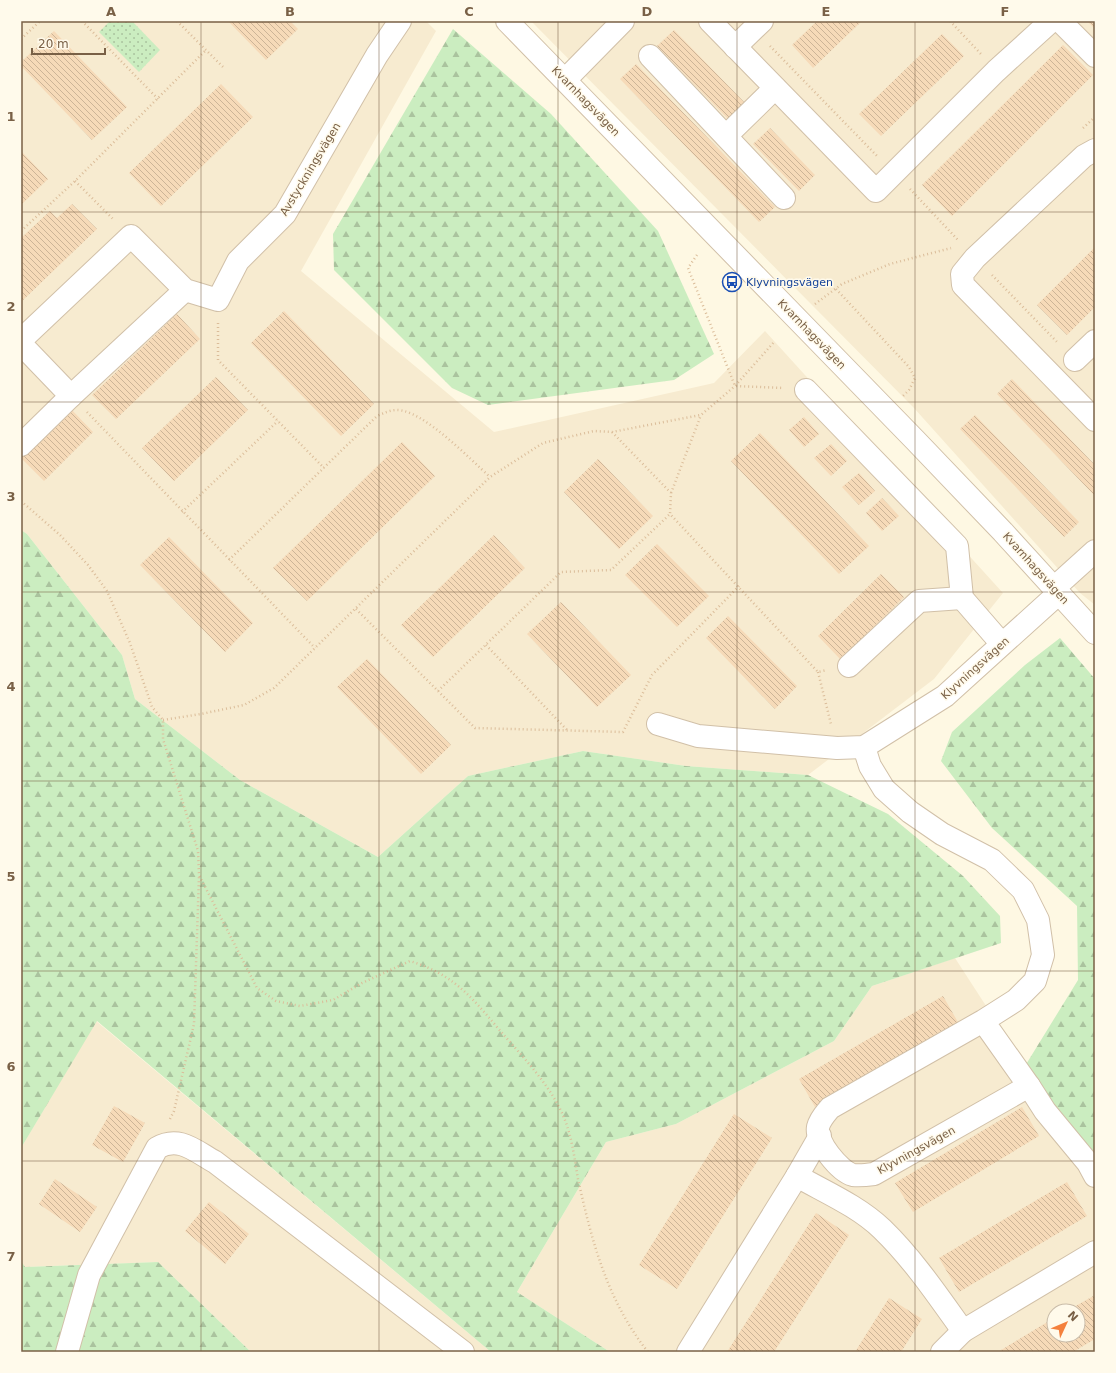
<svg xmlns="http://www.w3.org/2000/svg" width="1116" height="1373" font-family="'DejaVu Sans',sans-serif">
<defs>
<pattern id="forest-firs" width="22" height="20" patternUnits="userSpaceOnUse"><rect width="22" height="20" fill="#cbedc0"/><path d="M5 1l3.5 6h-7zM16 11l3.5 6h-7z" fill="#aac39e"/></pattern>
<pattern id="park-dots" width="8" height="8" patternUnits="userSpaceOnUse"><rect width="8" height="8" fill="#cbedc0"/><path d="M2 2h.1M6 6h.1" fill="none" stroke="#aac39e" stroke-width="1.8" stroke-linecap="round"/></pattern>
<pattern id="building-back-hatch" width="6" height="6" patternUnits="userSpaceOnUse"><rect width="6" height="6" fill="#f6dab8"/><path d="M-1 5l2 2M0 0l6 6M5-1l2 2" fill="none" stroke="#ccb497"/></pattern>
</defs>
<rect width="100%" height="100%" fill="#fef8e3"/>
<!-- residential -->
<g fill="#f7ebd0" fill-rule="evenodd">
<path d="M21 21H426L436 31 301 271 494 432 714 383 765 331 1003 593 934 679 808 775 686 766 583 751 468 776 378 857 240 780 135 699 122 655 27 534 21 530Z"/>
<path d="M531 21H1095V605L1080 593 914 408Z"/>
<path d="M955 958 1025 1066 1095 1161V1352H610L517 1292 606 1142 676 1124 834 1041 872 986ZM1054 1311H1078V1335H1054Z"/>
<path d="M96 1021 491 1352H251L158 1262 24 1267 21 1261V1148Z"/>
</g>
<!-- forest -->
<g fill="url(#forest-firs)">
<path d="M453 29 551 114 658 231 714 354 674 380 488 405 452 388 334 270 333 234Z"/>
<path d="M21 530 27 534 122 655 135 699 240 780 378 857 468 776 583 751 686 766 808 775 888 814 963 876 1000 916 1001 943 872 986 834 1041 676 1124 606 1142 517 1292 610 1352H491L97 1021 21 1148Z"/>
<path d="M1060 638 1095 679V1161L1025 1066 1078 980 1077 906 992 828 941 761 952 732 1025 665Z"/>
<path d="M21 1261 25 1267 158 1262 251 1352H21Z"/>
</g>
<!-- park -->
<path fill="url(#park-dots)" d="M110 21H132L160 50 139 72 99 32Z"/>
<!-- building -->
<g fill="url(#building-back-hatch)">
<path d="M228 21H290L298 29 266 60Z"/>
<path d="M817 21H862L813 68 792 45Z"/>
<path d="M1087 21H1095V29Z"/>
<path d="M674 30 745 103 728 119 657 46Z"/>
<path d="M54 31 127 107 92 140 21 66V62Z"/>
<path d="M942 34 964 56 881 136 859 114Z"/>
<path d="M1063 45 1093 75 952 216 922 185Z"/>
<path d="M636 64 775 207 759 222 620 79Z"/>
<path d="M221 84 253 117 161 206 129 173Z"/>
<path d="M770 128 815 175 799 191 753 144Z"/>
<path d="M21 151 48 179 21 205Z"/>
<path d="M72 204 97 229 21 302V238L50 211 57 218Z"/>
<path d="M1095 247V307L1067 335 1037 305Z"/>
<path d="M284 311 374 404 341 436 251 343Z"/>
<path d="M177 314 200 339 116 419 92 395Z"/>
<path d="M216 377 248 410 174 481 142 448Z"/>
<path d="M1012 379 1095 465V496L997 394Z"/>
<path d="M69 407 93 432 44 481 21 458V455Z"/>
<path d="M975 415 1079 522 1064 537 960 429Z"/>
<path d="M804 417 819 434 804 447 789 430Z"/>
<path d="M760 433 869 546 839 574 731 461Z"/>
<path d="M402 442 435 476 307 601 273 568Z"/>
<path d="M831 444 847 461 831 476 814 458Z"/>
<path d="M598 459 653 516 619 549 564 492Z"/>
<path d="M859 473 875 491 859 505 842 487Z"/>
<path d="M882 498 899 516 882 531 866 513Z"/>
<path d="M494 535 525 568 433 657 401 625Z"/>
<path d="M169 537 253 623 225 652 140 565Z"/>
<path d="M657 544 709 596 677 627 625 575Z"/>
<path d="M881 574 904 597 841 660 818 636Z"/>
<path d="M561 602 631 675 597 707 527 634Z"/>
<path d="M728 616 797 686 775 709 706 638Z"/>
<path d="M367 659 451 745 421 774 337 687Z"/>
<path d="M943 996 959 1024 815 1107 799 1079Z"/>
<path d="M114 1106 145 1123 123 1162 92 1145Z"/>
<path d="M1022 1107 1039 1136 913 1212 895 1183Z"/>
<path d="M734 1114 772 1138 677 1289 639 1265Z"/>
<path d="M55 1179 97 1207 80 1232 39 1204Z"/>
<path d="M1067 1182 1087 1216 959 1292 939 1258Z"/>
<path d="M209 1202 249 1234 225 1264 185 1231Z"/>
<path d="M816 1213 849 1235 774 1352H727Z"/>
<path d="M1095 1295V1339L1073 1352H998L1054 1318V1335H1078V1311H1067Z"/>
<path d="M889 1298 922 1319 901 1352H855Z"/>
</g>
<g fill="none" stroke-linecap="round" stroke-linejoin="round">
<defs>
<g id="minor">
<path d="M507 21 915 440 1003 532 1095 633"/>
<path d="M710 21 876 191 996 71 1051 21"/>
<path d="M1060 21 1095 56"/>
<path d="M735 47 762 21"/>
<path d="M650 56 784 198"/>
<path d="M565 80 623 21"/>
<path d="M726 136 775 88"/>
<path d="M1095 150 1084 156 975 258 962 274 963 285 1095 420"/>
<path d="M21 340 131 236 185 290 218 300 238 261 285 214 377 55 400 21"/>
<path d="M21 344 71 396 185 290"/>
<path d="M1075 360 1095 341"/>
<path d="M806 390 957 546 962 598 1001 643"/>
<path d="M21 445 71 396"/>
<path d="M1054 588 1095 551"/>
<path d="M849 666 919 601 962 598"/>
<path d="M658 724 698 736 837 748 864 747 945 696 1059 593"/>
<path d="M864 747 870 766 884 789 910 812 942 834 992 860 1023 890 1038 920 1043 955 1035 981 1016 1000 983 1021 830 1108C825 1114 820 1119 818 1127 815 1141 839 1171 853 1175 860 1176 867 1175 874 1174L1029 1086 983 1021"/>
<path d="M1029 1086 1045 1111 1088 1163 1095 1176"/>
<path d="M797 1176 820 1136"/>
<path d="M67 1352 89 1275 157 1148C179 1135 195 1151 215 1162L463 1352"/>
<path d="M688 1352 797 1176C825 1192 858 1206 882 1229 913 1259 938 1296 963 1331"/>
<path d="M942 1352 963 1331 1095 1252"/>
</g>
</defs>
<!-- minor casing -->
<use href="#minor" stroke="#d1c0a8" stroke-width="24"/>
<!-- path -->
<g stroke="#dbbd9a" stroke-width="2.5" stroke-dasharray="1 3" stroke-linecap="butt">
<path d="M82 21 158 99"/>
<path d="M177 21 225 69"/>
<path d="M950 21 981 54"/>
<path d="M21 39 40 21"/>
<path d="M770 46 878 157"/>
<path d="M1083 128 1095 117"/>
<path d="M75 181 114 220"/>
<path d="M910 189 958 240"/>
<path d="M21 231 75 181 206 50"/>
<path d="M697 255 688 268 735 386 784 388"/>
<path d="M992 275 1058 343"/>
<path d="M836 289 909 367 915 378 909 390 903 396"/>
<path d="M815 304 842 284 890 264 951 248"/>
<path d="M218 323V360L324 468"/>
<path d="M87 412 315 648"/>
<path d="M612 432 671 493 670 514 818 672 827 670"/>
<path d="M671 493 701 415"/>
<path d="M21 501 60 535 88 565 107 591 130 643 152 707 163 720V739L198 851 199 875 257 988 276 1001 300 1006 333 1000 362 983 410 961C452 974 470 995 497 1027 523 1058 556 1089 568 1129 573 1145 575 1162 578 1179 592 1242 607 1300 648 1352"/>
<path d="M182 512 278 421"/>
<path d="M229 560 377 416C384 413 390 410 397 410 423 410 470 459 490 477"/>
<path d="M356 609 438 691 561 572 611 570 670 514"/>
<path d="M486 645 567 730"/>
<path d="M818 672 831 724"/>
<path d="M438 691 475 728 623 732 652 675 739 586"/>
<path d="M163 720 201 714 244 705 274 688 490 477 543 443 594 431 612 432 701 415 735 386 775 341"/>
<path d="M170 1119 174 1111 194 1024 199 876"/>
</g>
<!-- minor -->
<use href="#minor" stroke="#fff" stroke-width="22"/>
</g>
<!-- grid -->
<path fill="none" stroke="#796046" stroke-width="1" stroke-opacity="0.55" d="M201 21V1352M379 21V1352M558 21V1352M737 21V1352M915 21V1352M21 212H1095M21 402H1095M21 592H1095M21 781H1095M21 971H1095M21 1161H1095"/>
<!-- icons -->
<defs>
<symbol id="bus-ring" viewBox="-11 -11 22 22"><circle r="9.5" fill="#fffaeb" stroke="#1a4fb4" stroke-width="1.5"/><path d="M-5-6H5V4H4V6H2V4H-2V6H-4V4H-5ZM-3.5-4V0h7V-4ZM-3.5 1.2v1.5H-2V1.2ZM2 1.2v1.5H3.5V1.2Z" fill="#1a4fb4"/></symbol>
</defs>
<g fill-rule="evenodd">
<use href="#bus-ring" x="721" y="271" width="22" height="22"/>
</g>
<g text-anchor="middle" stroke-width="3" stroke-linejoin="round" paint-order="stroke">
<!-- street labels -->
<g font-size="11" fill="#796046" stroke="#fffaeb">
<text transform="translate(586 101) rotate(46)" y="4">Kvarnhagsvägen</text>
<text transform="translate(310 169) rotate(-59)" y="4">Avstyckningsvägen</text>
<text transform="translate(812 334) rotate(46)" y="4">Kvarnhagsvägen</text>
<text transform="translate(1036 568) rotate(48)" y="4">Kvarnhagsvägen</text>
<text transform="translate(975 668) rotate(-42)" y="4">Klyvningsvägen</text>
<text transform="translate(916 1150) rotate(-29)" y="4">Klyvningsvägen</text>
</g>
<!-- transit labels -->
<g font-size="11" fill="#164399" stroke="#fffaeb" text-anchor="start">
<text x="746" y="286">Klyvningsvägen</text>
</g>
</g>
<!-- border -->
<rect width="1116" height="1373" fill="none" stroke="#fffaeb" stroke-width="44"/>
<!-- north arrow -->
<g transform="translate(1066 1323) rotate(46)"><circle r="19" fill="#fffaeb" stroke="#c9bca9"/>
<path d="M0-3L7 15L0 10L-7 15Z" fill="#f4803c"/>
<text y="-6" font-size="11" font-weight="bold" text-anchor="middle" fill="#796046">N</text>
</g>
<!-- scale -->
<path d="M32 48v6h73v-6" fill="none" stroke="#796046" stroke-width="2"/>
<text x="38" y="48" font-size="12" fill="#796046" stroke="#fffaeb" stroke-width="3" paint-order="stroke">20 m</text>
<rect x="22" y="22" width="1072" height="1329" fill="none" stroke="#796046" stroke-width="1.5"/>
<g font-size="13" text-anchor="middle" font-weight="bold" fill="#796046">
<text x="111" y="16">A</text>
<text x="290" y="16">B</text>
<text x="469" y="16">C</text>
<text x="647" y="16">D</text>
<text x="826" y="16">E</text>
<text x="1005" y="16">F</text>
<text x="11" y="121">1</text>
<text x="11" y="311">2</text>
<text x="11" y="501">3</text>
<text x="11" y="691">4</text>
<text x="11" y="881">5</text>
<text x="11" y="1071">6</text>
<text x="11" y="1261">7</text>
</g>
</svg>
